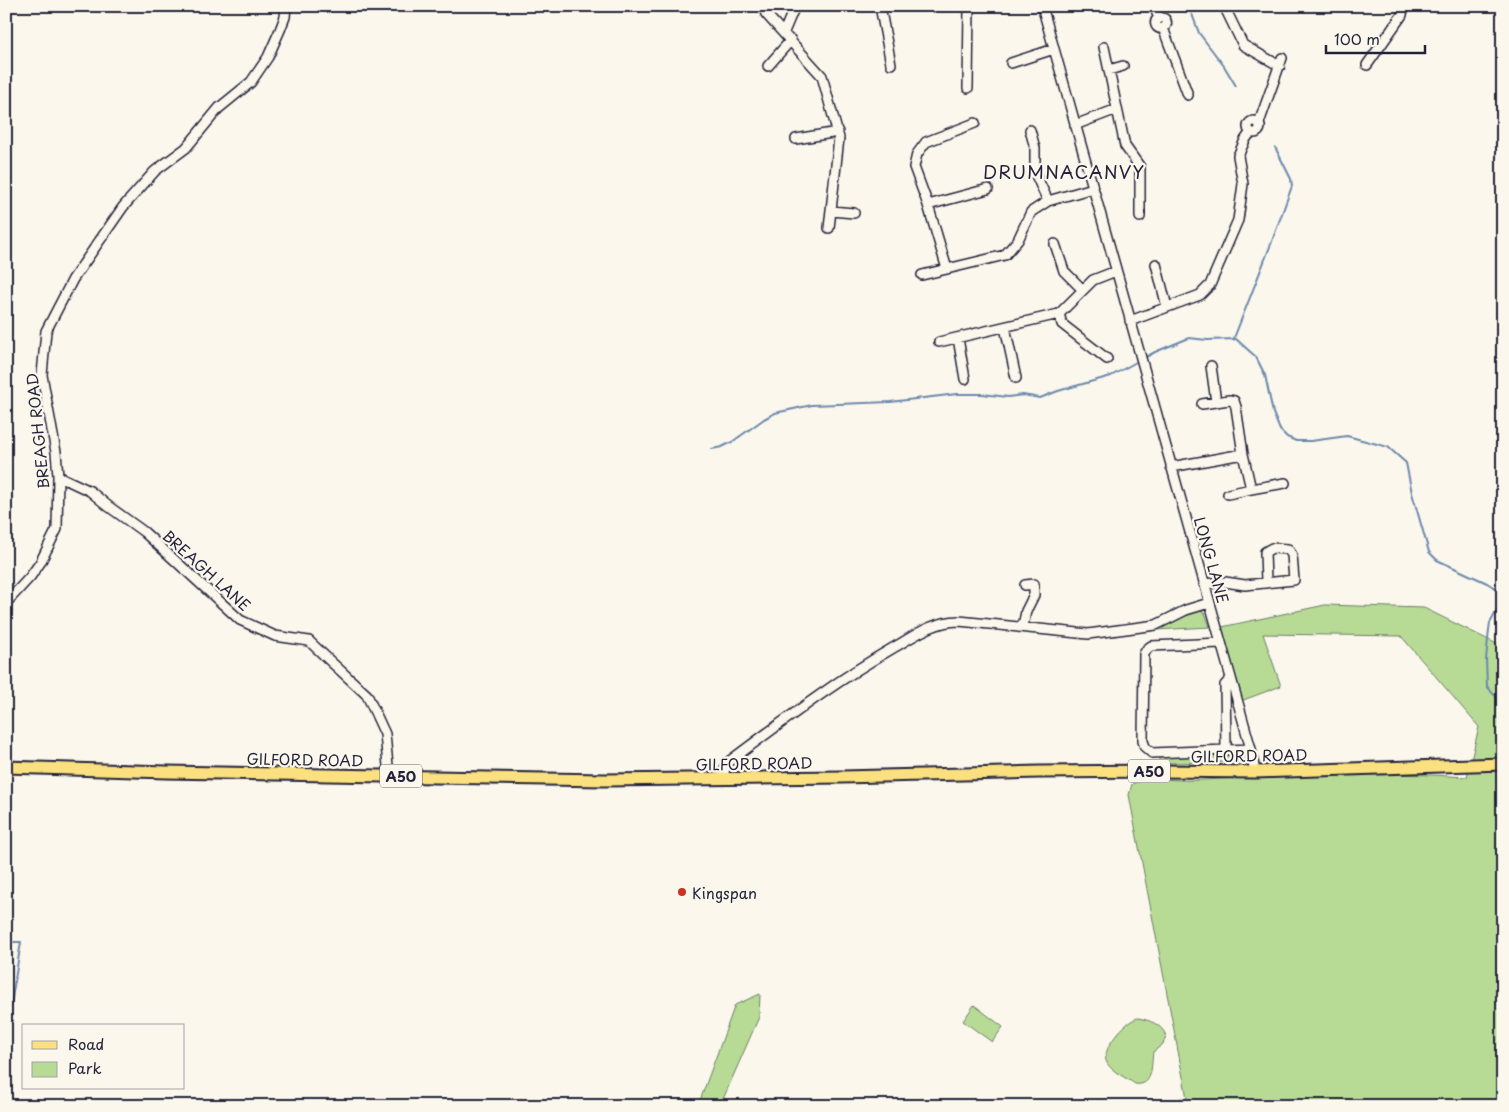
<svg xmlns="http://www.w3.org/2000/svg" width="1509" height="1112" viewBox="0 0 1509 1112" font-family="'Playpen Sans',sans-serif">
<rect width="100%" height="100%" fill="#fbf7ec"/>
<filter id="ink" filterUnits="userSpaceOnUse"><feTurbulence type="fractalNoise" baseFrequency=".02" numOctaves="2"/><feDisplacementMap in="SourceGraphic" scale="10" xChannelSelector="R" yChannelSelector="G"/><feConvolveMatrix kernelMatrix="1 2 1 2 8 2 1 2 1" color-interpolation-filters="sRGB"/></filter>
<g filter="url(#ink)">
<path fill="#b7db95" stroke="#6c7e68" d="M 1325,605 L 1424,608 L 1503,647 L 1503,1106 L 1172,1106 L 1180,1098 L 1187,1098 L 1129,795 L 1132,784 C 1154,775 1179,782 1203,780 C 1291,775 1379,771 1467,777 L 1479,727 L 1401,636 L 1263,634 L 1281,686 L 1238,702 L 1217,628 Z
M 1198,610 L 1205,613 L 1210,627 L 1156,630 L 1168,622 Z
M 1242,752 L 1244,762 L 1159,763 L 1159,754 Z
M 760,994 L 759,1017 L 720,1106 L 698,1106 L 735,1005 Z
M 974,1005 L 1003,1027 L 992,1042 L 963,1021 Z
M 1138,1018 C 1149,1020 1162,1024 1166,1036 L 1163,1044 L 1153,1052 C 1151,1064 1154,1087 1135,1084 C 1127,1078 1112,1072 1107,1063 C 1099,1051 1126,1020 1138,1018 Z"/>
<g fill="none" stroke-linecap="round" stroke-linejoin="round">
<path stroke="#6c89ad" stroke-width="2" d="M 1189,6 L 1199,33 L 1224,66 L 1236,86
M 1234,338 L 1271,244 L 1292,186 L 1291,179 L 1275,147
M 1144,358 L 1155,352 L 1189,338 L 1207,340 L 1236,339 L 1256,357 L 1265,375 L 1273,413 L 1280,430 L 1287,437 L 1296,441 L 1311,441 L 1347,436 L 1388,447 L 1406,463 L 1412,493 L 1429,552 L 1437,560 L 1487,583 L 1497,589 L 1499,592 L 1499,607 L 1490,623 L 1489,630 L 1486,659 L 1487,686 L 1493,694 L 1503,700
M 712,449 L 722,447 L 732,442 L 764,419 L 775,413 L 812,405 L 890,402 L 957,394 L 982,394 L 1008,397 L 1023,395 L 1040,398 L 1058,391 L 1111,376 L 1138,361
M 6,942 L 21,942 L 6,1036"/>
<g stroke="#22223b" stroke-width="12">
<path id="minor" d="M 763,6 L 766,14 L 822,76 L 839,138 L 829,228
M 880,6 L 891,64
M 1042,6 L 1251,749 L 1255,772
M 1154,6 L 1159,18
M 1226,10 L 1243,45 L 1280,66
M1155.5 23a5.5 5.5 0 1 1 11 0a5.5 5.5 0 1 1-11 0Z
M 1163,28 L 1188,95
M 784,32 L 795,6
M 1104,47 L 1125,146 L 1140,167 L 1140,217
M 1011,63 L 1054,49
M 1367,65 L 1402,15 L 1403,6
M 768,66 L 791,40
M 1109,70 L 1123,66
M 968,88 L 969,6
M1248 127a6 6 0 1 1 12 0a6 6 0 1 1-12 0Z
M 1259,123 L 1282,58
M 1075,125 L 1117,109
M 1030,130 L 1035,148 L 1035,173 L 1048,201
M 796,139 L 838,132
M 928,205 L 988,189
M 831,211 L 854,213
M 1055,244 L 1064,271 L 1083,290
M 1156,264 L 1167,307
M 947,269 L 928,205 L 914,167 L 917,154 L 926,142 L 975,123
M 922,275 L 1005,255 L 1018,240 L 1031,212 L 1048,201 L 1093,188
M 1059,314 L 1062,324 L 1107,359
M 1130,321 L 1200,295 L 1210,285 L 1238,220 L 1243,184 L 1238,156 L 1245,140 L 1250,133
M 1005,327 L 1016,378
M 958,338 L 965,379
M 939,342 L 1059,314 L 1093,280 L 1116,271
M 1211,366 L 1216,402
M 1202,404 L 1229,400 L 1234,401 L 1236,407 L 1243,454
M 1171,467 L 1243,454 L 1251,489 L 1228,494
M 58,476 L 90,491 L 108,506 L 144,532 L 240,620 L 275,636 L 309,641 L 329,660 L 367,695 L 385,734 L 389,776
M 1251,489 L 1285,483
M 1204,584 L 1225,582 L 1245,585 L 1294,580 L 1292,555 L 1288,549 L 1272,548 L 1265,552 L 1266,582
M 6,603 L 30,577 L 40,563 L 57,529 L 58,476 L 56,452 L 42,375 L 46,331 L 73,279 L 123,207 L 155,171 L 186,148 L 219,108 L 251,82 L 268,57 L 280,30 L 285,17 L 286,6
M 1023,627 L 1026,611 L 1034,595 L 1034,584 L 1025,585
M 1221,643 L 1151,646 L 1147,649 L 1144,654 L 1143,741 L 1145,747 L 1152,753 L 1251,749
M 1226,749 L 1225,685 L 1231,679
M 722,778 L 727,763 C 781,723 834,682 893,648 C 914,636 934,621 959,621 L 1088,634 L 1156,625 L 1186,610 L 1209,603"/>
</g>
<g stroke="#22223b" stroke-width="15">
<path id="major" d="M 6,767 L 166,772 L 604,780 L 842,777 L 1039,772 L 1162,771 L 1255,772 L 1503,764"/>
</g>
<use href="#minor" stroke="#fbf7ec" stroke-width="9"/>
<use href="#major" stroke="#fbe080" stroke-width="11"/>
</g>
</g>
<circle fill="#c8321e" stroke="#fbf7ec" stroke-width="2" cx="682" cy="892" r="5"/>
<g text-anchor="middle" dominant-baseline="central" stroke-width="4.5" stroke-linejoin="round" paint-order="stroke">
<g fill="#fbf7ec" stroke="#636270" stroke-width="1">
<rect x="1128" y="759.5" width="42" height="23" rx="4"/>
<rect x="380" y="764.5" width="42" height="23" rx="4"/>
</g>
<g font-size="14" font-weight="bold" fill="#22223b">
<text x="1149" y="771">A50</text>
<text x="401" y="776">A50</text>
</g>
<g font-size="15" fill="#22223b" stroke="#fbf7ec">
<text transform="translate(37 431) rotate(-96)">BREAGH ROAD</text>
<text transform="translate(1212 560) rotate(74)">LONG LANE</text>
<text transform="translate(207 570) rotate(42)">BREAGH LANE</text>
<text transform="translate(1249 755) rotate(-1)">GILFORD ROAD</text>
<text transform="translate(305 759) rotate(1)">GILFORD ROAD</text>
<text transform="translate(754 763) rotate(-1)">GILFORD ROAD</text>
</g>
<g font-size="15" fill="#22223b" stroke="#fbf7ec" text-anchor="start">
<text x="692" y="892">Kingspan</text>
</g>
<g font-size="18" letter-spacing="1" fill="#22223b" stroke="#fbf7ec">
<text x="1064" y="171">DRUMNACANVY</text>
</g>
</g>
<rect width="1509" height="1112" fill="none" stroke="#fbf7ec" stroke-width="25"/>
<rect x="12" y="12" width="1484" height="1087" fill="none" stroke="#22223b" stroke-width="2" filter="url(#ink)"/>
<rect x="22" y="1024" width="162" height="65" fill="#fbf7ec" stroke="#a4a2a5"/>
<rect x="32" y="1041" width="25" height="8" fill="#fbe080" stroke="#a4a2a5"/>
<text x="68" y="1050" font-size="15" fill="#22223b">Road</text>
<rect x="32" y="1062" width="25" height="15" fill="#b7db95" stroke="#a4a2a5"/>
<text x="68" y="1074" font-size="15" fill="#22223b">Park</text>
<path d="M1326 45v8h99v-8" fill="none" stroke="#22223b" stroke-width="2.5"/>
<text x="1334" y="45" font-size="15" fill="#22223b" stroke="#fbf7ec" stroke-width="4" paint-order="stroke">100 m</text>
</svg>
